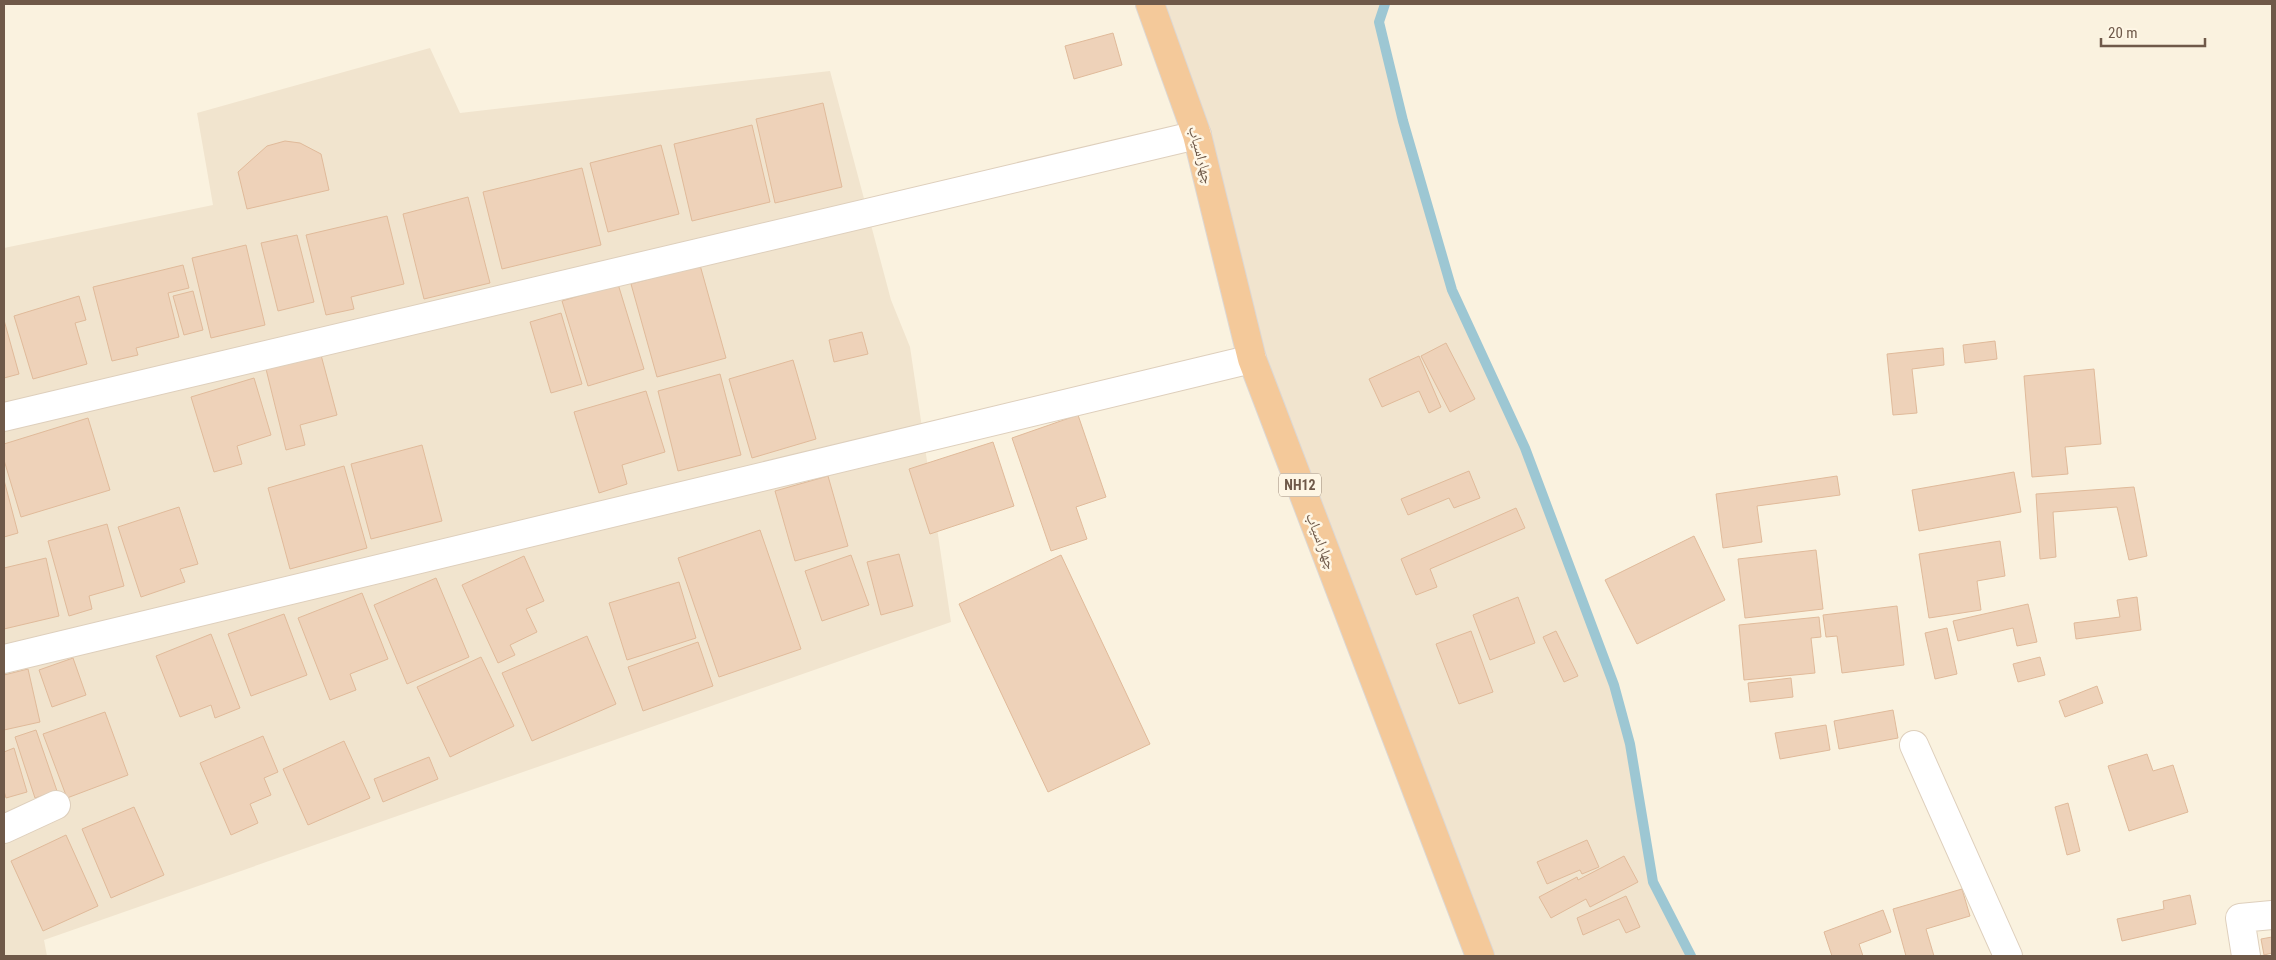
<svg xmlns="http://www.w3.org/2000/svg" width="2276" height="960" viewBox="0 0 2276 960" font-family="'Roboto Condensed','Noto Naskh Arabic',sans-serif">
<rect width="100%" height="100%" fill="#faf2df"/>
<path fill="#f1e4ce" d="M 1150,4 L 1385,4 L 1379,23 L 1403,121 L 1452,290 L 1525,448 L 1614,685 L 1630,744 L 1653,882 L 1691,956 L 1480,956 L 1252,359 Z
M 430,48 L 460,113 L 830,71 L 891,300 L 910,347 L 951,622 L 44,940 L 47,956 L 4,956 L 4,248 L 213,205 L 197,113 Z"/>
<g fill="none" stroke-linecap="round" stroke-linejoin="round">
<path stroke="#9dc7d3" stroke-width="10" d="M 1385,4 L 1379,22 L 1403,121 L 1452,290 L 1525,448 L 1614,685 L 1630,744 L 1653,882 L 1691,956"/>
</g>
<path fill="#eed2b9" stroke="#e0ba9a" d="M 1113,33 L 1122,65 L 1074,79 L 1065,46 Z
M 823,103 L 842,187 L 775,203 L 756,119 Z
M 752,125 L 770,202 L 692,221 L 674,144 Z
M 285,141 L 300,143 L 321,154 L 329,190 L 247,209 L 238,172 L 267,146 Z
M 661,145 L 679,214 L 608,232 L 590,163 Z
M 582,168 L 601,245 L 502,269 L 483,192 Z
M 468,197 L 490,283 L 424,299 L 403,214 Z
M 387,216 L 404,284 L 351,297 L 354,309 L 326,315 L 306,235 Z
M 297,235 L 314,302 L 278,311 L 261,243 Z
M 246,245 L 265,325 L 211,338 L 192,258 Z
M 183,265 L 189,288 L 168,293 L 179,337 L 136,348 L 138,355 L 112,361 L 93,287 Z
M 700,265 L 726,358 L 657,377 L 631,284 Z
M 618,284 L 644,369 L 588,386 L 562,301 Z
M 193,291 L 203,330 L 184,335 L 173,296 Z
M 79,296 L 86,320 L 75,323 L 87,364 L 33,379 L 14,316 Z
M 561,313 L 582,384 L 551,393 L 530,322 Z
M 4,320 L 19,374 L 4,378 Z
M 862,332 L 868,354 L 834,362 L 829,340 Z
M 1995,341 L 1997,359 L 1965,363 L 1963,345 Z
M 1446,343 L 1475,399 L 1450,412 L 1421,356 Z
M 1943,348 L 1944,365 L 1912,369 L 1917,413 L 1893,415 L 1887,354 Z
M 321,355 L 337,415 L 300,425 L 305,445 L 286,450 L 266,369 Z
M 1419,356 L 1441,407 L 1429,413 L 1419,391 L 1382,407 L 1369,379 Z
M 793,360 L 816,439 L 752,458 L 729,379 Z
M 2094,369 L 2101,444 L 2065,447 L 2068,474 L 2032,477 L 2024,376 Z
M 720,374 L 741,455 L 678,471 L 658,391 Z
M 254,378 L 271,435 L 237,446 L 242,464 L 214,472 L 191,397 Z
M 646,391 L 665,452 L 622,465 L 627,484 L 599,493 L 574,412 Z
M 1078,415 L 1106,497 L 1076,507 L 1087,539 L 1051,551 L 1012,438 Z
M 88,418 L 110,490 L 21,517 L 4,460 L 4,444 Z
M 993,442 L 1014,506 L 930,534 L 909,469 Z
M 422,445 L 442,521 L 371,539 L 351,464 Z
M 344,466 L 367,548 L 290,569 L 268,488 Z
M 1469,471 L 1480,498 L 1454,508 L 1449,498 L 1408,515 L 1401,499 Z
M 2014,472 L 2021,512 L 1919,531 L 1912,490 Z
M 828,476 L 848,546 L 795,561 L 775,491 Z
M 1837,476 L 1840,495 L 1757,506 L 1762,542 L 1723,548 L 1716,494 Z
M 4,480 L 18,533 L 4,537 Z
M 2134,487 L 2147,556 L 2129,560 L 2117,507 L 2053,512 L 2056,557 L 2040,559 L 2036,494 Z
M 179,507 L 198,564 L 180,569 L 185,582 L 141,597 L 118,527 Z
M 1516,508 L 1525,528 L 1430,569 L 1437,587 L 1416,595 L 1401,559 Z
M 107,524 L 124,586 L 89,596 L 92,609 L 69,616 L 48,541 Z
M 760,530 L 801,649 L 719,677 L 678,558 Z
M 1694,536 L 1725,600 L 1637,644 L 1605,580 Z
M 2000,541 L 2005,576 L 1977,581 L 1981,610 L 1929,618 L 1919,554 Z
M 1816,550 L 1823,609 L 1745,618 L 1738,559 Z
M 899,554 L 913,606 L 881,615 L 867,562 Z
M 851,555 L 869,605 L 822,621 L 805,571 Z
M 1061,555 L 1150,744 L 1048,792 L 959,604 Z
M 524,556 L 544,601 L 526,609 L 537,632 L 510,645 L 515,655 L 498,663 L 462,585 Z
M 46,558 L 59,616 L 4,629 L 4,568 Z
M 436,578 L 469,657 L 407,684 L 374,605 Z
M 679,582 L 696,638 L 627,660 L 609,603 Z
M 362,593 L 388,659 L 350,674 L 356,690 L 330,700 L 298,618 Z
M 1518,597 L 1535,643 L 1490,660 L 1473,615 Z
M 2137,597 L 2141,630 L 2076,639 L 2074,623 L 2120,617 L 2117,600 Z
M 2028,604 L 2037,642 L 2017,646 L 2013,628 L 1958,641 L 1953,621 Z
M 1897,606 L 1904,665 L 1842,673 L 1837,636 L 1826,637 L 1823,615 Z
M 284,614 L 307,675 L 251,696 L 228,634 Z
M 1819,617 L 1821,637 L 1811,638 L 1815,673 L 1744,680 L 1739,625 Z
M 1947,628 L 1957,674 L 1935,679 L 1925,633 Z
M 1471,631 L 1493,692 L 1459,704 L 1436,644 Z
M 1556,631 L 1578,676 L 1564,682 L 1543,637 Z
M 211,634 L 240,708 L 215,718 L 211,705 L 180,717 L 156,656 Z
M 587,636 L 616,704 L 532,741 L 502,673 Z
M 698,642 L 713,686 L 643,711 L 628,667 Z
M 481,657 L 514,726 L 450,757 L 417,687 Z
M 2040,657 L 2045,675 L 2018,682 L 2013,664 Z
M 73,658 L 86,695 L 52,707 L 39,670 Z
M 28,669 L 40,722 L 4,730 L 4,675 Z
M 1791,678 L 1793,697 L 1750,702 L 1748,683 Z
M 2097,686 L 2103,703 L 2065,717 L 2059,701 Z
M 1893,710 L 1898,738 L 1839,749 L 1834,721 Z
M 105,712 L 128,775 L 67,798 L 43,734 Z
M 1826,725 L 1830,750 L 1780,759 L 1775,733 Z
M 36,730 L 57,791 L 35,798 L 15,737 Z
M 263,736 L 278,772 L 264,778 L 271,795 L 250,804 L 258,823 L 231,835 L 200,763 Z
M 344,741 L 370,798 L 308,825 L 283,769 Z
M 14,748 L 27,792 L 6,798 L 4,791 L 4,752 Z
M 2147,754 L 2153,771 L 2173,765 L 2188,812 L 2129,831 L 2108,766 Z
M 429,757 L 438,779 L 383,802 L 374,779 Z
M 2068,803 L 2080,851 L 2067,855 L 2055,807 Z
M 134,807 L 164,875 L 111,898 L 82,829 Z
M 66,835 L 98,906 L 43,931 L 11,861 Z
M 1587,840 L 1599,867 L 1582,874 L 1580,870 L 1547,884 L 1537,862 Z
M 1624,856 L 1638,882 L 1590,907 L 1586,899 L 1551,918 L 1539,897 L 1577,877 L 1578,880 Z
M 1962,889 L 1970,916 L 1926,929 L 1934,956 L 1906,956 L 1893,909 Z
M 2190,895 L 2196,924 L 2122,941 L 2117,919 L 2164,909 L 2163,901 Z
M 1626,896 L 1640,927 L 1626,933 L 1619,919 L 1583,935 L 1577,918 Z
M 1883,910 L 1891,932 L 1859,944 L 1863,956 L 1832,956 L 1824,932 Z
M 2272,937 L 2272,953 L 2264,955 L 2261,939 Z"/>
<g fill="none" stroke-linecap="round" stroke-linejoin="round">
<g stroke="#decfbc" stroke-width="30">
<path id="minor" d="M 4,417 L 1197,135
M 4,659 L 1252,359
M 1914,745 L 2008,956
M 4,829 L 56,805
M 2246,956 L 2240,918 L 2272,915"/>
</g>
<g stroke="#dcd7d3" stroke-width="30">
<path id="trunk" d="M 1150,4 L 1197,135 L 1252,359 L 1480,956"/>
</g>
<use href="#minor" stroke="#fff" stroke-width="28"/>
<use href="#trunk" stroke="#f4c99a" stroke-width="28"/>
</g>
<g text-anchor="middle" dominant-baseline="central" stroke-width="5" stroke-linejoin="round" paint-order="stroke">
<rect fill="#fef6e5" stroke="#9a8878" stroke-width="1" x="1279" y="473.5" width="42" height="23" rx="4"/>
<g font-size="14" font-weight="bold" fill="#6f5949">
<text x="1300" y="485">NH12</text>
</g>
<g font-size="15" fill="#6f5949" stroke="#fef6e5">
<text transform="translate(1201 155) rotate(75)">چهاراسیاب</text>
<text transform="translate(1321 541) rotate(69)">چهاراسیاب</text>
</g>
</g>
<rect width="2276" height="960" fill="none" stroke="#6f5949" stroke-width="10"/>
<path d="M2101 38v8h104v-8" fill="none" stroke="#6f5949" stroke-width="2.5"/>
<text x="2108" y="38" font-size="15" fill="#6f5949" stroke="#fef6e5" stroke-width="4" paint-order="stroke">20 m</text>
</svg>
